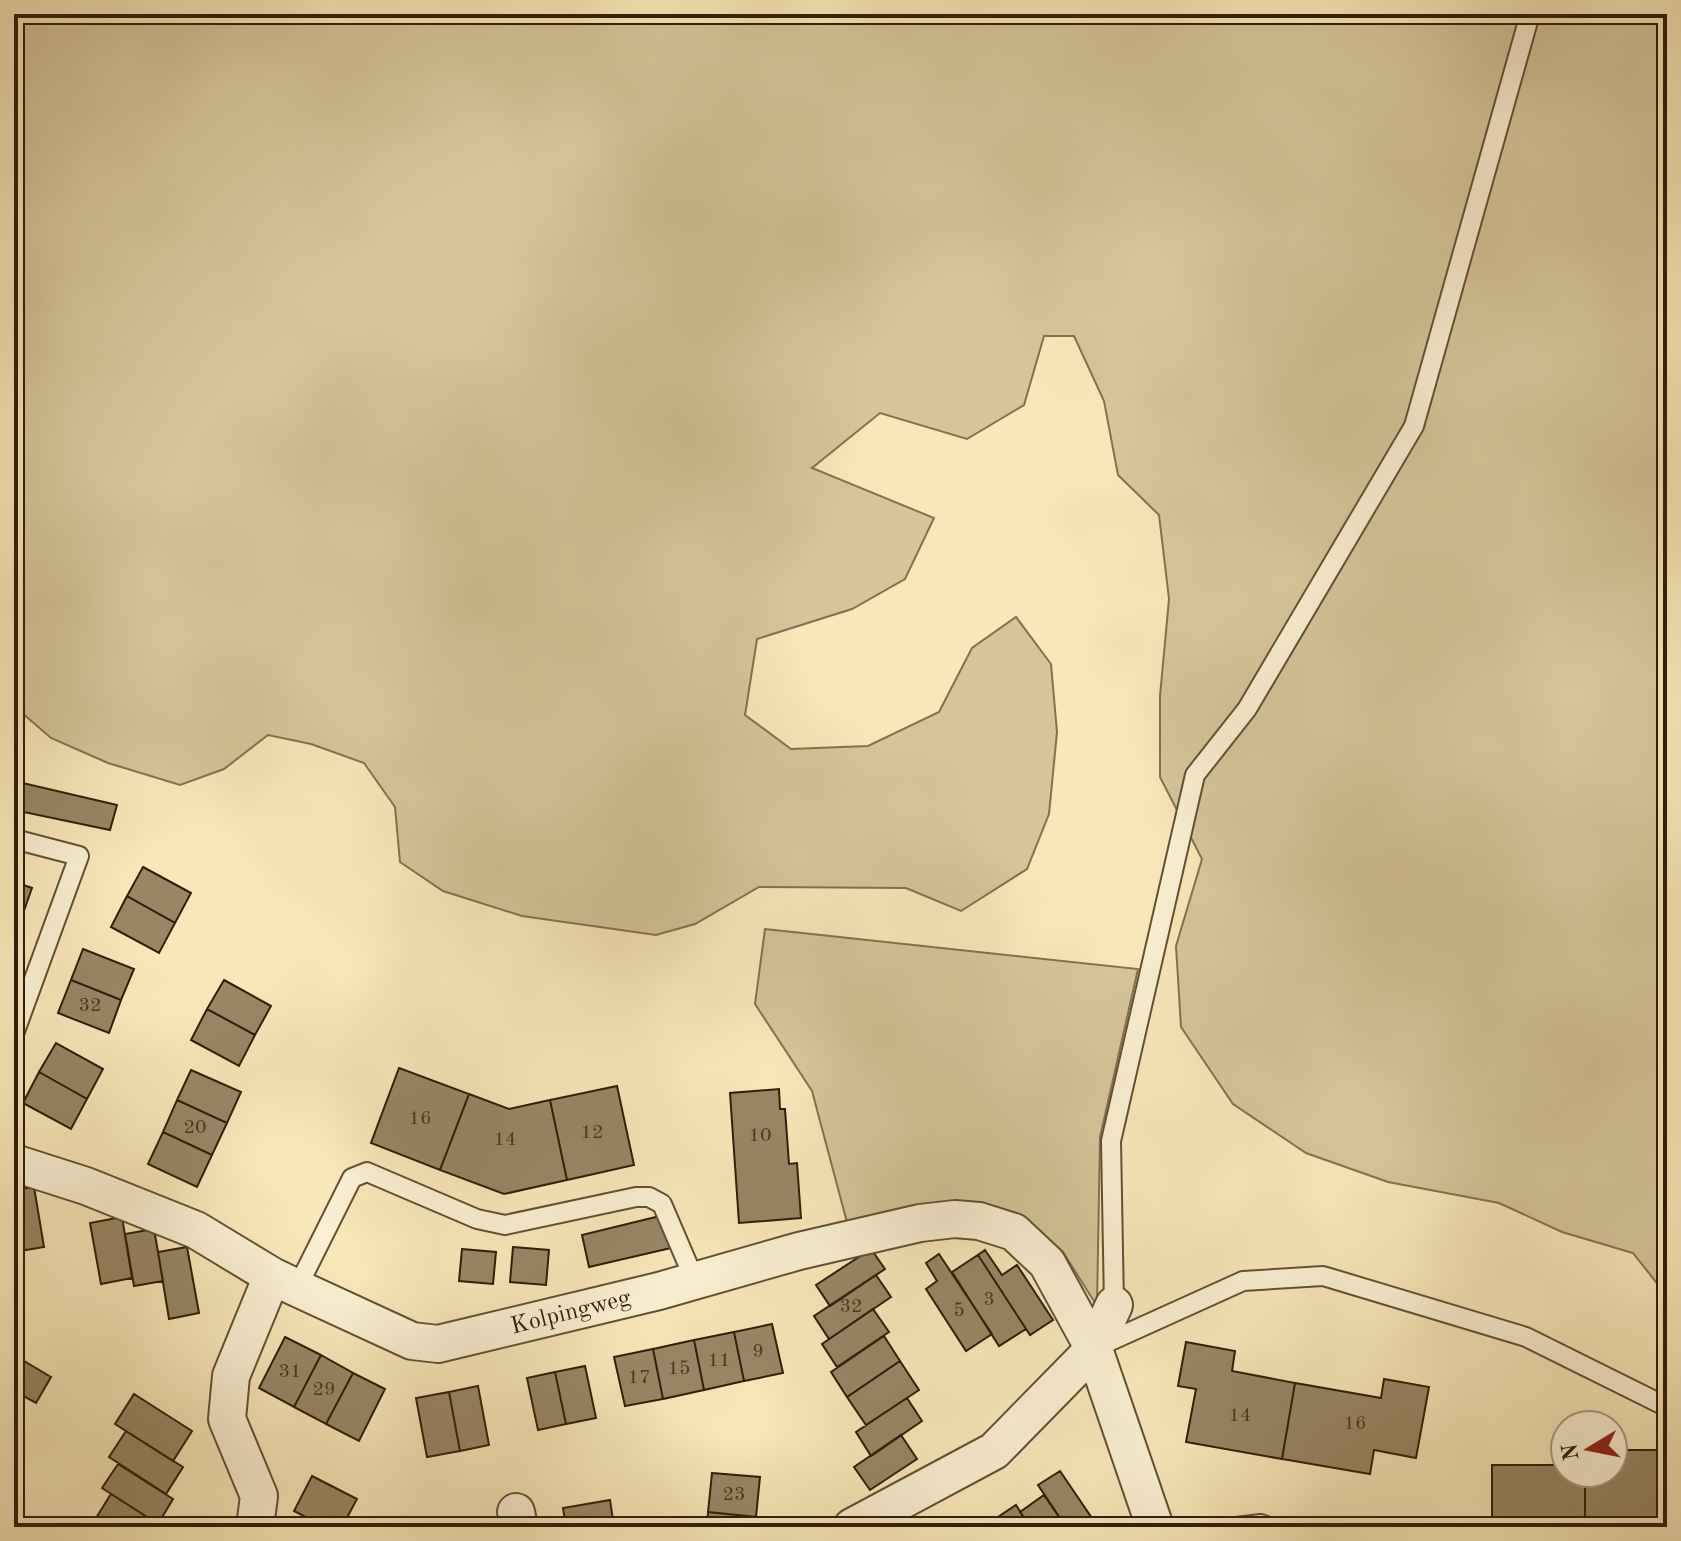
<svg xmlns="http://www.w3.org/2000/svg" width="1681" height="1541" viewBox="0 0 1681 1541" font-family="'Old Standard TT',serif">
<rect width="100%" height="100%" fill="#f8e7b9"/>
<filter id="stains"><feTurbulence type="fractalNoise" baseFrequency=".0025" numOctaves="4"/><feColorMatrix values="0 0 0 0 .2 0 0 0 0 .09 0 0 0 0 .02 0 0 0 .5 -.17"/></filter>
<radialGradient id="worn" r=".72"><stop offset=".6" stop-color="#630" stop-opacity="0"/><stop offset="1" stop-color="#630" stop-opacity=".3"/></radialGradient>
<path fill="#d6c59b" stroke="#847152" stroke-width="2" d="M 14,14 L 1667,14 L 1667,1296 L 1633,1253 L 1562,1232 L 1499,1203 L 1388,1182 L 1306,1153 L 1233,1104 L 1181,1027 L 1176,946 L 1202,859 L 1160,777 L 1160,696 L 1169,599 L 1159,515 L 1118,475 L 1104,401 L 1074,336 L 1044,336 L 1024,405 L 967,439 L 880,413 L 812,468 L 934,518 L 905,579 L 852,609 L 757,639 L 745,715 L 791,749 L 868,746 L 939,712 L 972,648 L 1016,617 L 1051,664 L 1057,732 L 1049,814 L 1027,869 L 961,911 L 906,888 L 759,887 L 695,924 L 656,935 L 522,916 L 443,891 L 400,862 L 395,807 L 364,763 L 311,744 L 268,735 L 224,769 L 180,785 L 108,763 L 51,738 L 14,706 Z
M 765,929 L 1138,969 L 1100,1137 L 1097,1306 L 1063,1252 L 1023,1218 L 848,1226 L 812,1091 L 755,1004 Z"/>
<path fill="#988665" stroke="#311d09" stroke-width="2" d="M 14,781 L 117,805 L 110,830 L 14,810 Z
M 143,867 L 191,893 L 175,923 L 127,896 Z
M 14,882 L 32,888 L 14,939 Z
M 127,896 L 175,923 L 159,953 L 111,927 Z
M 83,949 L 134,969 L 121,1000 L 71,980 Z
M 71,980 L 121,1000 L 109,1033 L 58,1013 Z
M 224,980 L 271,1006 L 255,1035 L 207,1009 Z
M 207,1009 L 255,1035 L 239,1066 L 191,1040 Z
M 56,1043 L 103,1069 L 87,1099 L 39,1072 Z
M 399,1068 L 469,1094 L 440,1170 L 371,1143 Z
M 191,1070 L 241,1092 L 227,1123 L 177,1100 Z
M 39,1072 L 87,1099 L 71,1129 L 23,1103 Z
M 617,1086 L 634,1165 L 567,1180 L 550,1100 Z
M 779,1089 L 780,1109 L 785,1109 L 789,1164 L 797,1163 L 801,1218 L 739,1223 L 730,1093 Z
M 469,1094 L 509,1109 L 550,1100 L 567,1180 L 504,1194 L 440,1170 Z
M 177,1100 L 227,1123 L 212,1155 L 163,1132 Z
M 163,1132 L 212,1155 L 197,1187 L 148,1164 Z
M 34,1187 L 44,1247 L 14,1252 L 14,1190 Z
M 664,1215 L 671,1248 L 589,1267 L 582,1235 Z
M 122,1217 L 132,1278 L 101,1284 L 90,1223 Z
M 154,1229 L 163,1281 L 134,1286 L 125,1234 Z
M 187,1247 L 199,1313 L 169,1319 L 158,1252 Z
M 513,1247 L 549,1250 L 546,1285 L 510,1282 Z
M 462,1249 L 496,1252 L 493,1284 L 459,1281 Z
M 871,1249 L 885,1269 L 830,1306 L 816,1285 Z
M 985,1250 L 1002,1275 L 1017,1265 L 1053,1320 L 1030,1335 L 978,1255 Z
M 939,1254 L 992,1334 L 966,1351 L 926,1289 L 937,1281 L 926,1263 Z
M 978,1255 L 1026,1329 L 999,1346 L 952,1272 Z
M 876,1275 L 891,1297 L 829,1339 L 814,1316 Z
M 873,1309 L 889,1332 L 837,1367 L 822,1344 Z
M 772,1324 L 783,1373 L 744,1381 L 734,1332 Z
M 734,1332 L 744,1381 L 704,1390 L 694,1340 Z
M 884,1336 L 900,1361 L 847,1397 L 831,1372 Z
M 285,1337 L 321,1355 L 294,1407 L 259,1388 Z
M 694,1340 L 704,1390 L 663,1399 L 653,1349 Z
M 1186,1342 L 1235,1351 L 1232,1371 L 1295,1383 L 1282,1459 L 1186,1442 L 1196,1389 L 1178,1386 Z
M 653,1349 L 663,1399 L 625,1406 L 614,1357 Z
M 14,1355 L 51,1377 L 36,1403 L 14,1391 Z
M 321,1355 L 353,1373 L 326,1424 L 294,1407 Z
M 900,1361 L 919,1390 L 866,1425 L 847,1397 Z
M 585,1366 L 596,1418 L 566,1424 L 555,1372 Z
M 555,1372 L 566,1424 L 538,1430 L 527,1378 Z
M 353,1373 L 385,1389 L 359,1441 L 326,1424 Z
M 1384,1379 L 1429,1387 L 1416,1458 L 1374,1450 L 1370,1474 L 1282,1459 L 1295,1383 L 1381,1398 Z
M 478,1386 L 489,1445 L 460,1451 L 449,1392 Z
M 449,1392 L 460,1451 L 427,1457 L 416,1398 Z
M 134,1394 L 192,1431 L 173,1461 L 115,1424 Z
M 907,1398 L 922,1421 L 871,1456 L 856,1432 Z
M 126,1431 L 183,1467 L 166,1494 L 109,1457 Z
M 901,1435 L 917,1459 L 870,1490 L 854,1467 Z
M 1613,1450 L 1667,1450 L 1667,1518 L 1585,1518 L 1585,1473 L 1613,1473 Z
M 118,1464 L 173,1499 L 158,1524 L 102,1488 Z
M 1492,1465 L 1565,1465 L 1565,1473 L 1585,1473 L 1585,1527 L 1492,1527 Z
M 1060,1471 L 1098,1527 L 1066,1527 L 1038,1485 Z
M 712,1473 L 760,1477 L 756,1517 L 708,1512 Z
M 312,1476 L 357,1499 L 342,1527 L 325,1527 L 294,1511 Z
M 111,1494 L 158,1524 L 163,1527 L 109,1527 L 105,1525 L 96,1518 Z
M 1044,1495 L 1066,1527 L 1030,1527 L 1020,1512 Z
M 610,1500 L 614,1527 L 566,1527 L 563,1508 Z
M 1016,1505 L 1030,1527 L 996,1527 L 992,1521 Z
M 708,1512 L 756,1517 L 756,1527 L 707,1527 Z"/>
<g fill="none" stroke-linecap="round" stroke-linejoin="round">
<g stroke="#635035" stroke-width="22">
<path id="service" d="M 14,839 L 79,856 L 14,1034
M 297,1288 L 352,1178 L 367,1172 L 477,1219 L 505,1225 L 636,1197 L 649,1197 L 662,1204 L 695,1281
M 1114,1305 L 1111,1141 L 1195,775 L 1247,709 L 1414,426 L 1530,14
M 1097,1347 L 1243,1281 L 1323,1276 L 1526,1337 L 1667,1407
M 1236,1527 L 1261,1524 L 1269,1527"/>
</g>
<g stroke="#635035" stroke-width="40">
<path id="minor" d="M 14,1163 L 86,1186 L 196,1230 L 272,1276 L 297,1288 L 412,1341 L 438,1344 L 659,1291 L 799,1251 L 920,1223 L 955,1219 L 979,1221 L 1014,1232 L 1047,1263 L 1094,1349 L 994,1451 L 852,1527
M 1114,1305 L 1094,1349 L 1155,1527
M 516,1512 L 519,1527
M 255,1527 L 259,1496 L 227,1419 L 231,1376 L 272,1276"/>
</g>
<use href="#service" stroke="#faefd2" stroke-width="18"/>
<use href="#minor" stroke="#faefd2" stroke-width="36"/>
</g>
<g text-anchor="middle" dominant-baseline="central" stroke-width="8" stroke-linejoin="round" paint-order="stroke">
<g font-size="20" fill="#4b3720">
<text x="90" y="1006">32</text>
<text x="420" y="1119">16</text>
<text x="195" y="1128">20</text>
<text x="592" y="1133">12</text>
<text x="760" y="1136">10</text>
<text x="505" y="1140">14</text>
<text x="989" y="1300">3</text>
<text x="851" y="1307">32</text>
<text x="959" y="1311">5</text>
<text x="758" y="1352">9</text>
<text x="719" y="1361">11</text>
<text x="679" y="1369">15</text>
<text x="290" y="1372">31</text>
<text x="639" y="1378">17</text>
<text x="324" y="1390">29</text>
<text x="1240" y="1416">14</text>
<text x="1355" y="1424">16</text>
<text x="734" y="1495">23</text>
</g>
<g font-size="24" fill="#311d09" stroke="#faefd2">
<text transform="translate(571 1313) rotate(-14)">Kolpingweg</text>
</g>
</g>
<rect width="1681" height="1541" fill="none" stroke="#f8e7b9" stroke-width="48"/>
<rect x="16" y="16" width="1649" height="1509" fill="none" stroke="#311d09" stroke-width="4"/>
<rect x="24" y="24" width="1633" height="1493" fill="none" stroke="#311d09" stroke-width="2"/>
<g transform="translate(1589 1449) rotate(260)"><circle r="38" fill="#faefd2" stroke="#aa9b82" stroke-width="2"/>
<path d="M0-6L14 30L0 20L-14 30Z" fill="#8f2418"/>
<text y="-12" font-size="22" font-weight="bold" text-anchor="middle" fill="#311d09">N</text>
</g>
<rect width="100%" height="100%" filter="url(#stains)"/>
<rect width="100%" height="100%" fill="url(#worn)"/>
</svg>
